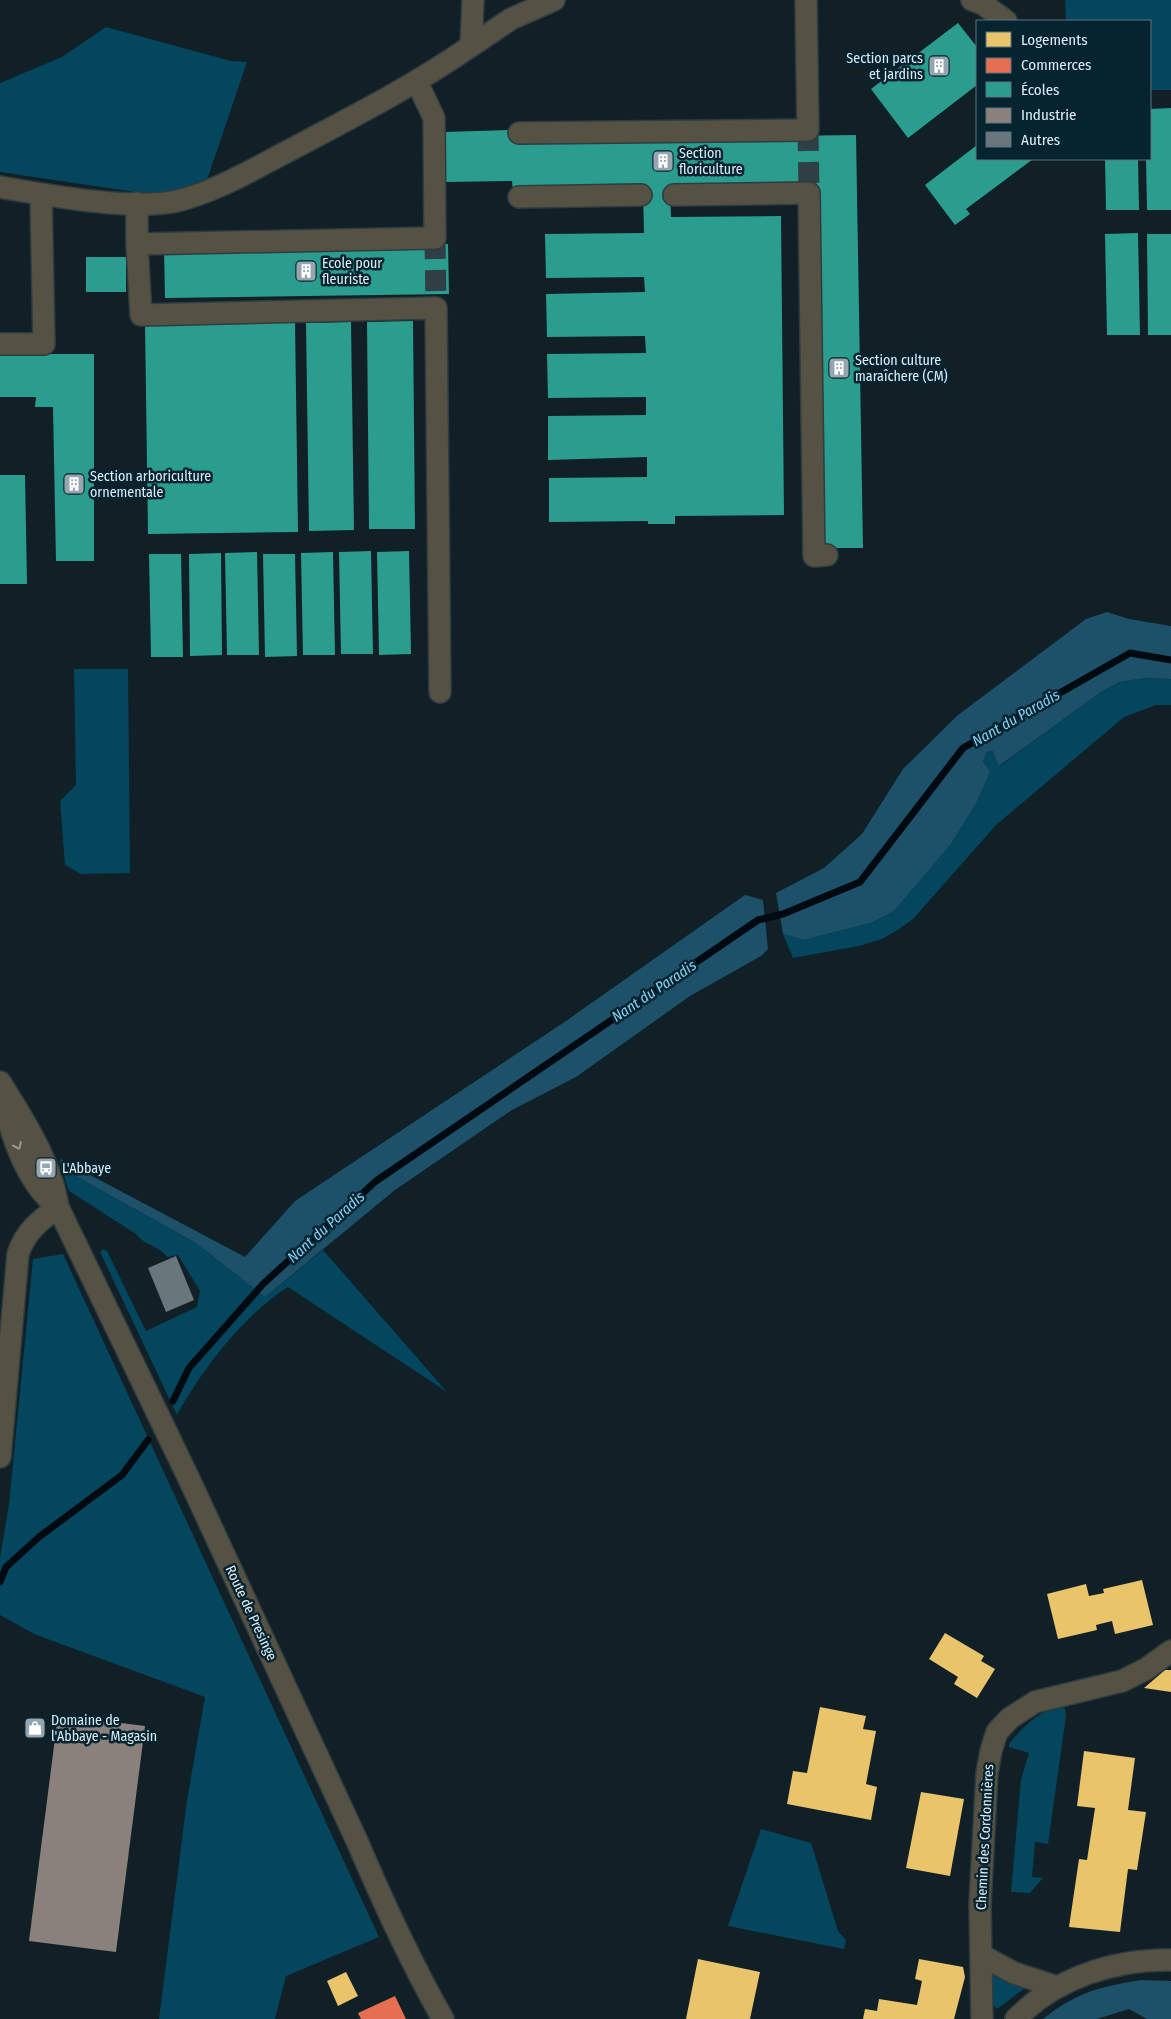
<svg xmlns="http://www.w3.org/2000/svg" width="1171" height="2019" viewBox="0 0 1171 2019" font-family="'Fira Sans Condensed',sans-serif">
<rect width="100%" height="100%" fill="#102026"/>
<path fill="#03465e" d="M 1065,0 L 1171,0 L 1171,90 L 1150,90 L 1150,21 L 1066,21 Z
M 106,27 L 231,61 L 247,62 L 207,180 L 172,195 L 135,192 L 0,172 L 0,83 L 62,57 Z
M 74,669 L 128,669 L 130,873 L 81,874 L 65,865 L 60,801 L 76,785 Z
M 1145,678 L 1171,679 L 1171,705 L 1156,705 L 1124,717 L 996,825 L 913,919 L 896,931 L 882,939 L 859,946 L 793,958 L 783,934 L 804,940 L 871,923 L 894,911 L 951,844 L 977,802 L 990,772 L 983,761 L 987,752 L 993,751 L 1000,766 L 1101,692 L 1121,682 Z
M 61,1168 L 196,1243 L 265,1297 L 323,1250 L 447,1392 L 288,1287 C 244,1315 202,1369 177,1415 L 100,1252 L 103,1249 L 107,1251 L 146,1331 L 197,1307 L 200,1291 L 178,1255 L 167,1257 C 157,1244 146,1247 136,1234 L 69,1191 Z
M 63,1254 L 379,1937 L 286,1976 L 275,2019 L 159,2019 L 187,1800 L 205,1697 L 34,1634 L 0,1615 L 0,1558 L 9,1504 L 33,1259 Z
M 1059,1706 L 1065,1709 L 1066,1716 L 1048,1844 L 1035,1842 L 1032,1877 L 1043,1878 L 1030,1893 L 1011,1892 L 1021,1779 L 1029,1753 L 1009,1747 L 1009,1744 C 1023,1726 1037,1713 1059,1706 Z
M 761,1829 L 811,1843 L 838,1931 L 846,1940 L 844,1949 L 728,1926 Z
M 991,1962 L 1029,1985 L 997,2009 L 992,2004 Z"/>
<path fill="#1d5169" d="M 1107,612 L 1129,619 L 1171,626 L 1171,679 L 1145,678 L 1120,682 L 1101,692 L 999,766 L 993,751 L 987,752 L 983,761 L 990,772 L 977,802 L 951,844 L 894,911 L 871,923 L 804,940 L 783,934 L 776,893 L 824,868 L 862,834 L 903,769 L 958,715 L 1086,619 Z
M 745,895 L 763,900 L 768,949 L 761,956 L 690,996 L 576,1077 L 512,1110 L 395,1190 L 265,1297 L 196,1243 L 61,1168 L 60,1159 L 245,1257 L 295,1201 L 563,1023 Z
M 1141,1980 L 1171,1981 L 1171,2019 L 1147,2019 L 1129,2009 L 1097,2019 L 1043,2019 C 1077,1992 1099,1987 1141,1980 Z"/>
<path fill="#e9c46a" d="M 1142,1580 L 1153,1625 L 1115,1634 L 1112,1621 L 1096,1625 L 1097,1630 L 1058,1639 L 1047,1594 L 1086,1584 L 1089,1596 L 1104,1593 L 1103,1589 Z
M 945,1633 L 984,1656 L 981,1661 L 995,1669 L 977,1698 L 954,1684 L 958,1677 L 929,1659 Z
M 1165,1670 L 1171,1670 L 1171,1692 L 1144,1688 Z
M 820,1707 L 866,1716 L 863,1729 L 876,1731 L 866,1784 L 877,1787 L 871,1820 L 787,1804 L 793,1771 L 807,1773 Z
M 1084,1751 L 1135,1758 L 1128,1810 L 1146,1812 L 1137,1870 L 1128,1869 L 1120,1932 L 1069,1927 L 1079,1859 L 1087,1860 L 1095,1808 L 1077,1806 Z
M 921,1792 L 964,1799 L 950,1876 L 906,1868 Z
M 698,1959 L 760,1972 L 750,2019 L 686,2019 Z
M 919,1959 L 963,1967 L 965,1977 L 954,2019 L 863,2019 L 865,2009 L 877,2011 L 879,1999 L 917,2005 L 922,1981 L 915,1979 Z
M 346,1972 L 358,1996 L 338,2006 L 327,1981 Z"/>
<path fill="#e76f51" d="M 395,1996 L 406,2019 L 361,2019 L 358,2013 Z"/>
<path fill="#2a9d8f" d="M 958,23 L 977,47 L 977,85 L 908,138 L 871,89 Z
M 1171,108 L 1171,210 L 1147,210 L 1146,159 L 1150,159 L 1150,109 Z
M 512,130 L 512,140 L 856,135 L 863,548 L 820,548 L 815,188 L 670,189 L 671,217 L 781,216 L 784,515 L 675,516 L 675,524 L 648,524 L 648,521 L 549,522 L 549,478 L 647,477 L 647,457 L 548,460 L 548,416 L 646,415 L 646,397 L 548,398 L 547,354 L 646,353 L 645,336 L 547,337 L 546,294 L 645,292 L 644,277 L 546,278 L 545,234 L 644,233 L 643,189 L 513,192 L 512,181 L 445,182 L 444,132 Z
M 977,145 L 977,159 L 1033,159 L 966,209 L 970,214 L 955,225 L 925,185 Z
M 1105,159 L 1138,159 L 1139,210 L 1106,210 Z
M 1138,233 L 1140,335 L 1107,335 L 1105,234 Z
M 1147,234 L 1171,234 L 1171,335 L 1148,335 Z
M 448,244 L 449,294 L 165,298 L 164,249 Z
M 86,257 L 126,257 L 126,292 L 86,292 Z
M 413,321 L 415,529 L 369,529 L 367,322 Z
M 295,322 L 298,532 L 148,534 L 145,324 Z
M 351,322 L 354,530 L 309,531 L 306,323 Z
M 0,354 L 94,354 L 94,561 L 56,561 L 53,407 L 35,407 L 36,397 L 0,397 Z
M 0,475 L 25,475 L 27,584 L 0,584 Z
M 371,551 L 373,654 L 341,654 L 339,552 Z
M 409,551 L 411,654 L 379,655 L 377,552 Z
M 257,552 L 259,655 L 227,655 L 225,553 Z
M 333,552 L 335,655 L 303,655 L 301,553 Z
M 221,553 L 222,655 L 190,656 L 189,554 Z
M 149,554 L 181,554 L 183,657 L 151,657 Z
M 263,554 L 295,554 L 297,656 L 265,657 Z"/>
<path fill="#8a817c" d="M 58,1715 L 145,1726 L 116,1952 L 29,1941 Z"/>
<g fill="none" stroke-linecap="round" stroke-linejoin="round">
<path stroke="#010a10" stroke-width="7" d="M 173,1401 L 189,1368 L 263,1284 L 376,1181 L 758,920 L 783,914 L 860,882 L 963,748 L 1130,653 L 1171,660
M 0,1582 L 6,1567 L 39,1537 L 122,1475 L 148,1440"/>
</g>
<path fill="#69767c" d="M 176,1256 L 194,1300 L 166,1312 L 148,1268 Z"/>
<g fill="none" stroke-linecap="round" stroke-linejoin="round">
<path stroke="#2f3f45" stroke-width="21" stroke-dasharray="21 11" stroke-linecap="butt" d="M 808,130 L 809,193
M 435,238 L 436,308"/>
<g stroke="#2f3c42" stroke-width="24">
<path id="minor" d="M 972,0 L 983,4 L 1006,21
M 471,46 L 511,19 L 554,0
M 519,133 L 808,130 L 806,0
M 0,187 C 47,195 132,211 177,201 C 218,191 257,167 294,148 C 354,116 415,85 471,46 L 473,0
M 674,195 L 809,193 L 814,556 L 827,555
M 519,197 L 641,195
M 137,203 L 137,244 L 435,238 L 434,118 L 417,82
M 137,244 L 141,315 L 436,308 L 440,692
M 0,344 L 44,344 L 41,194
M 0,1082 C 24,1120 51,1162 58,1207 L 190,1481 L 357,1841 C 383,1902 410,1961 443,2019
M 4,1102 C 11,1135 26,1179 52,1202
M 0,1457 L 18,1254 C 25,1232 39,1221 58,1207
M 981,1955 L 1014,1973 L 1057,1987
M 982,2019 L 980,1904 L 987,1773 L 991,1751 L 997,1732 L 1010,1718 L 1035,1702 L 1122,1681 L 1146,1669 L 1171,1651
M 1016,2019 C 1055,1978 1115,1959 1171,1960"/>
</g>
<use href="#minor" stroke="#565243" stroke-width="21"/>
</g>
<defs><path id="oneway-chevron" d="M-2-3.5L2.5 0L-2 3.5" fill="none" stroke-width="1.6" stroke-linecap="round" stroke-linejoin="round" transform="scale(1.25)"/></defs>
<use stroke="#939894" href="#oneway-chevron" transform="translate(18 1146) rotate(66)"/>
<defs>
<g id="building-square" transform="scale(1.125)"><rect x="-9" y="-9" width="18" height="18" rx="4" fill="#96a6ae" stroke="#062330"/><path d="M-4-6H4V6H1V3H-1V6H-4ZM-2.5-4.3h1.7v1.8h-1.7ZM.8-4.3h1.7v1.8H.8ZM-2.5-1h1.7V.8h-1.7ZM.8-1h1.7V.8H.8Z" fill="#fff"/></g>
<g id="bus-square" transform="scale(1.125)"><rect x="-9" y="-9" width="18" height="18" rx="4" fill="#96a6ae" stroke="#062330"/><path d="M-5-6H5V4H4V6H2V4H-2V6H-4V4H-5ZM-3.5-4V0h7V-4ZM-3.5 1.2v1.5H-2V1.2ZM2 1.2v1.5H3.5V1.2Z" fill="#fff"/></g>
<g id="shop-square" transform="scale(1.125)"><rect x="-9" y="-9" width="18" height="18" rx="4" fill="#96a6ae" stroke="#062330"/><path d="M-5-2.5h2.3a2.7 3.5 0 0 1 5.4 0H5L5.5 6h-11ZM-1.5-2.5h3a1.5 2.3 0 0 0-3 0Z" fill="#fff"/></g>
</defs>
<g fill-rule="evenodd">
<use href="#building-square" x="939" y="66"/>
<use href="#building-square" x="663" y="161"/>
<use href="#building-square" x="306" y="271"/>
<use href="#building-square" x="839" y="368"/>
<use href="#building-square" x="74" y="484"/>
<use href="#bus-square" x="46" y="1168"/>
<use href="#shop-square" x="35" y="1728"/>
</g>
<g text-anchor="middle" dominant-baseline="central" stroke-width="5" stroke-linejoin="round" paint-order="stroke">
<g font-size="14" fill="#deeef7" stroke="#062330" text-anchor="start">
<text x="923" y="58" text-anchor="end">Section parcs<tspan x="923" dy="16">et jardins</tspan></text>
<text x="679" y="153">Section<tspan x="679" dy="16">floriculture</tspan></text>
<text x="322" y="263">Ecole pour<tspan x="322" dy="16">fleuriste</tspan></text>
<text x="855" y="360">Section culture<tspan x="855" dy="16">maraîchere (CM)</tspan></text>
<text x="90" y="476">Section arboriculture<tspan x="90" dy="16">ornementale</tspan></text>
<text x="62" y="1168">L'Abbaye</text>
<text x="51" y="1720">Domaine de<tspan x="51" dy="16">l'Abbaye - Magasin</tspan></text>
</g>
<g font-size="14" fill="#deeef7" stroke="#062330">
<text transform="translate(251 1613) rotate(65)">Route de Presinge</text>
<text transform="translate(985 1837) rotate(-87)">Chemin des Cordonnières</text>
</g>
<g font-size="15" font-style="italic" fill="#86d1f5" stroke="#062330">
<text transform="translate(1016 718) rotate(-30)">Nant du Paradis</text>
<text transform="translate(654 991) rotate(-34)">Nant du Paradis</text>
<text transform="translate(326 1227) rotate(-42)">Nant du Paradis</text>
</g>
</g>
<rect x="976" y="20" width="175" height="140" fill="#062330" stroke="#5c7480"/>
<rect x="986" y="32" width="25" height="15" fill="#e9c46a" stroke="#5c7480"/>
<text x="1021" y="45" font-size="15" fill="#deeef7">Logements</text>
<rect x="986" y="58" width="25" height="15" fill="#e76f51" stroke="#5c7480"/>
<text x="1021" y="70" font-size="15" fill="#deeef7">Commerces</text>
<rect x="986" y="82" width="25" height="15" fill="#2a9d8f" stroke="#5c7480"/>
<text x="1021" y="95" font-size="15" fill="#deeef7">Écoles</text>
<rect x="986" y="108" width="25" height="15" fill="#8a817c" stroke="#5c7480"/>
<text x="1021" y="120" font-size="15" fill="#deeef7">Industrie</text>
<rect x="986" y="132" width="25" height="15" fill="#69767c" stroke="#5c7480"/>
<text x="1021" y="145" font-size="15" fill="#deeef7">Autres</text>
</svg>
